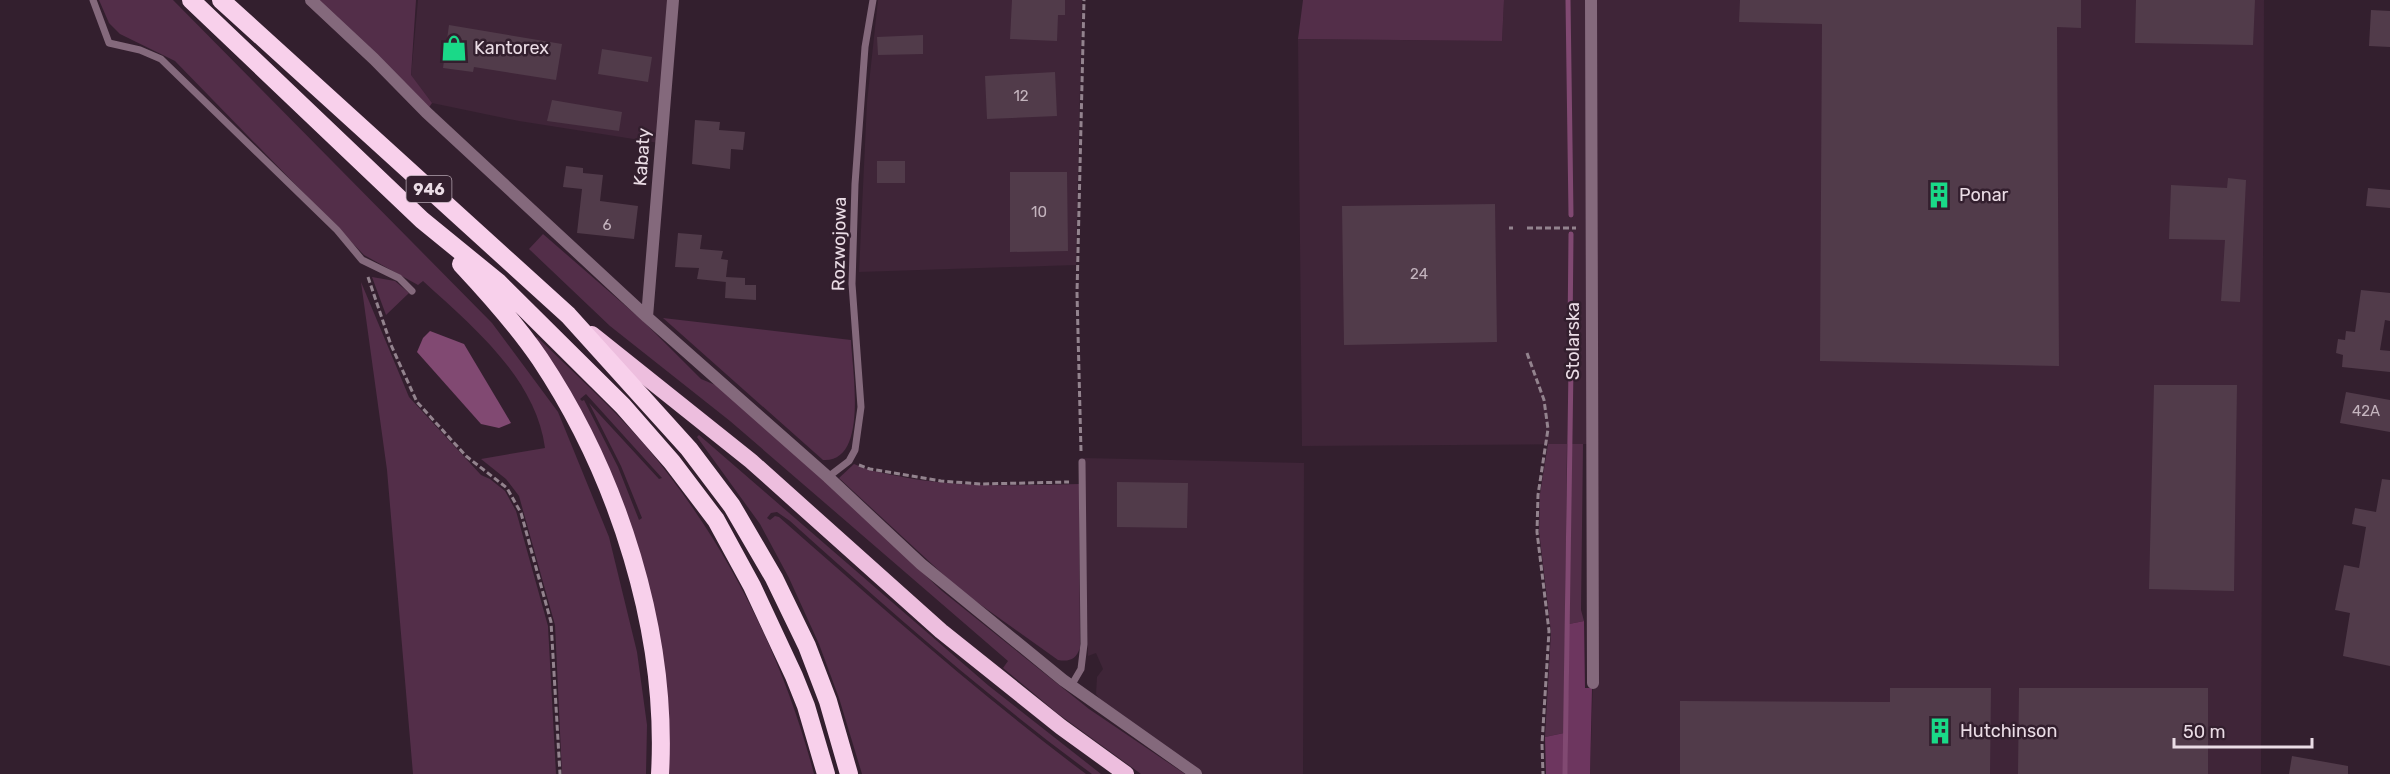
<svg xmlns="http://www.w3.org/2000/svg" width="2390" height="774" viewBox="0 0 2390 774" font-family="Rubik,sans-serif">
<rect width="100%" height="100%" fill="#331f2e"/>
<path fill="#3f2538" d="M 418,0 L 669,0 L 659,143 L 519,121 L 432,103 L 411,76 Z
M 878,0 L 1082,0 L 1076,265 L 859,272 L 867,102 Z
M 1504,0 L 2264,0 L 2261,774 L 1590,774 L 1593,682 L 1590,444 L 1302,446 L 1298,39 L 1502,41 Z
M 1084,458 L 1304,463 L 1303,774 L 1200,774 L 1102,702 L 1096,694 L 1097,677 L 1103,669 L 1096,653 L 1088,656 Z"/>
<path fill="#532e49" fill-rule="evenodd" d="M 99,0 L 173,0 L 492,323 L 558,412 L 609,537 L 637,652 L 647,725 L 646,774 L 562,774 L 555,625 L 519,496 L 506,479 L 481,459 L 545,448 C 536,378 472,326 423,281 L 418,285 L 364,255 L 175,61 L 120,34 L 109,23 Z
M 311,0 L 416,0 L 411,75 L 432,103 L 426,112 Z
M 1303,0 L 1504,0 L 1502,41 L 1298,39 Z
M 543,234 L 643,321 L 701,379 L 725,389 L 769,428 L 942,591 L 1089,709 L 1185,774 L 1141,774 L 1057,713 L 1003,668 L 1008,661 L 730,421 L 610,326 L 529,249 Z
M 372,277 L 395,281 L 409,293 L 386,315 Z
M 361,282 L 409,397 L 481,475 L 490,479 L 505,491 L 516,511 L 548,626 L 556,774 L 413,774 L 387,470 Z
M 663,318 L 851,340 C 852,369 869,463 823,460 Z
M 537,337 C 573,372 611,406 644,444 C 725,540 782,653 814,774 L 667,774 L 621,496 L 594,437 L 535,339 ZM 586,394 L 662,478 L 659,479 L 589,403 L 621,466 L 642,518 L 639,520 L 618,467 L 584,400 L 582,401 L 580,399 Z
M 699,435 L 989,686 L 1101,774 L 1092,774 C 986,696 888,609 790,521 L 777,512 L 771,513 L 767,518 L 770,520 L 775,516 L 779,517 C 879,605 979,694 1086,774 L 862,774 L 839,698 L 819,644 L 789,578 L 760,524 L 697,437 Z
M 1548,444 L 1567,444 L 1564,733 L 1545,737 L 1551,632 L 1539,531 L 1540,494 Z
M 1571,444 L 1583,444 L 1581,610 L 1584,621 L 1569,624 Z
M 854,464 C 872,472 889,474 908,478 C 965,488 1021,485 1079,484 L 1080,648 C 1076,659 1070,662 1058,660 L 960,590 L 839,478 Z"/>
<path fill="#6d365f" d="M 1584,621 L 1585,688 L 1592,688 L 1590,774 L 1567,774 L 1569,624 Z
M 1564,733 L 1563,774 L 1546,774 L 1545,737 Z"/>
<path fill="#814972" d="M 430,331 L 464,344 L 511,423 L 499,428 L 481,424 L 417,352 L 423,338 Z"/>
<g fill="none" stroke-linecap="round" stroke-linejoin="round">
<path stroke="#814972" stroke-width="5" d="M 1568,0 L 1571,215
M 1570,335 L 1571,234
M 1565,774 L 1571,367"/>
</g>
<path fill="#513b4a" d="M 1012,0 L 1065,0 L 1065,15 L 1058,15 L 1057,41 L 1010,39 Z
M 1740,0 L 2081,0 L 2081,28 L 2057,27 L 2059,366 L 1820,361 L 1822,24 L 1739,22 Z
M 2136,0 L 2255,0 L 2253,45 L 2135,43 Z
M 2371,10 L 2390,11 L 2390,47 L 2369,46 Z
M 449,25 L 562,44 L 556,80 L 474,67 L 473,72 L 443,68 Z
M 923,35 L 923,54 L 878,55 L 877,37 Z
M 602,49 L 652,57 L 648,82 L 598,74 Z
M 1055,72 L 1057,116 L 987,119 L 985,76 Z
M 552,100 L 622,112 L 619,131 L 547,121 Z
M 695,120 L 720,122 L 719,130 L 745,132 L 743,150 L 731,149 L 730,169 L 692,164 Z
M 877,161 L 905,161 L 905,183 L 877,183 Z
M 566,166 L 583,168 L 583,173 L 603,175 L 600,201 L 638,206 L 634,239 L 577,233 L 582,189 L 563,187 Z
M 1010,172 L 1067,172 L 1068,251 L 1010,252 Z
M 2228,178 L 2246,180 L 2240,302 L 2221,301 L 2225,240 L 2169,239 L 2171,185 L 2227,188 Z
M 2368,188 L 2390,190 L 2390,208 L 2366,206 Z
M 1495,204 L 1497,342 L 1344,345 L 1342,206 Z
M 678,233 L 702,235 L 700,249 L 723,251 L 721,259 L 728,260 L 726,277 L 745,278 L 745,285 L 756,285 L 756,300 L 725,298 L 726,279 L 726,282 L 697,279 L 699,268 L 675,267 Z
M 2361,290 L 2390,293 L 2390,321 L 2385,320 L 2380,350 L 2390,351 L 2390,372 L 2342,367 L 2343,355 L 2336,353 L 2338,339 L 2345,340 L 2346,331 L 2355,332 Z
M 2154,385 L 2237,385 L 2234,591 L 2149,589 Z
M 2346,392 L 2390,400 L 2390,432 L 2340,423 Z
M 2382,479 L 2390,480 L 2390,666 L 2343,656 L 2350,613 L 2335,610 L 2344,565 L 2359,568 L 2366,527 L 2352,524 L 2355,508 L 2376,512 Z
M 1117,482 L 1188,483 L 1187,528 L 1117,527 Z
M 1890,688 L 1991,688 L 1990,774 L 1680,774 L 1680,701 L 1890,702 Z
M 2019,688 L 2208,688 L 2208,774 L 2018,774 Z
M 2292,756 L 2348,766 L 2348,774 L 2289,774 Z"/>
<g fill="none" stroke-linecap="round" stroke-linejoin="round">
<path stroke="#93838e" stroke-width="3" stroke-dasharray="6 3" stroke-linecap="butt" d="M 1509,228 L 1513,228
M 1527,228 L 1576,228
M 368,277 L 391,345 L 417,402 L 466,456 L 507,488 L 521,513 L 551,622 L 560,774
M 1527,353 L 1544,400 L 1548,429 L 1538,495 L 1537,532 L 1549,631 L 1542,744 L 1543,774
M 1081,451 L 1077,293 L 1084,0
M 859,465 L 870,469 L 941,481 L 981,484 L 1069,482"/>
<path stroke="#84697c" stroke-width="7" d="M 93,0 L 109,43 L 140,50 L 161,59 L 337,230 L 362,260 L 399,278 L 412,291
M 828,477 L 849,461 L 855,450 L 861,407 L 852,284 L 855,184 L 865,47 L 873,0
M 1071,686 L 1081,669 L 1084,644 L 1082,462"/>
<path stroke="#84697c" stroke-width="12" d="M 311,0 L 374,59 L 426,112 L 647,317 L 828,477 L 921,564 L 1063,680 L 1196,774
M 1591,0 L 1593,683
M 647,317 L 673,0"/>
<path stroke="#edbede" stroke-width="16" d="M 592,334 L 751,461 L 941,631 L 1061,727 L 1126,774"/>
<path stroke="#f8d0eb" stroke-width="18" d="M 191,0 L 422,220 L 498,282 L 623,406 L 672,462 L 716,520 L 752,586 L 794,676 L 806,706 L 826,774
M 221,0 L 568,315 L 689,449 L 732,506 L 774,578 L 807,646 L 828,701 L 849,774
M 461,264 C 489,294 517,325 540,359 C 618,476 668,632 660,774"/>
</g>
<defs>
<g id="shop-bare" transform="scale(2.07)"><path d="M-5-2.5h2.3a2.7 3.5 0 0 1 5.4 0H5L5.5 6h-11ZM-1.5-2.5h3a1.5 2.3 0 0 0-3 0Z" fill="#1ad988" stroke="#331f2e" stroke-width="2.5" paint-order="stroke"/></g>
<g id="building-bare" transform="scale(2.07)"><path d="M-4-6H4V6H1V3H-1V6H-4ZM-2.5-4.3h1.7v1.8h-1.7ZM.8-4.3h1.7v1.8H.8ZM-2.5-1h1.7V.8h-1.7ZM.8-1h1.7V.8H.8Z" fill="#1ad988" stroke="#331f2e" stroke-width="2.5" paint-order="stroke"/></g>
</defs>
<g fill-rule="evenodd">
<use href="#shop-bare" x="454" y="48"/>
<use href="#building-bare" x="1939" y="195"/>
<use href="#building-bare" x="1940" y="731"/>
</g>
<g text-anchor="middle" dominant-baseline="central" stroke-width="5" stroke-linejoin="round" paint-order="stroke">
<g font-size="15" fill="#c4b4be">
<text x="1021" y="96">12</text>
<text x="1039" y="212">10</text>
<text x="607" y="225">6</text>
<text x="1419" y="274">24</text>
<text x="2366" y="411">42A</text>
</g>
<rect fill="#331f2e" stroke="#b3a3ae" stroke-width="1.5" x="406.5" y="176" width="45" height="26" rx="4.5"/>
<g font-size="16" font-weight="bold" fill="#eadce5">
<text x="429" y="189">946</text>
</g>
<g font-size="18" fill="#eadce5" stroke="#331f2e" text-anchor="start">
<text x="474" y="48">Kantorex</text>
<text x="1959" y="195">Ponar</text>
<text x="1960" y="731">Hutchinson</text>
</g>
<g font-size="18" fill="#eadce5" stroke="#331f2e">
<text transform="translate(642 157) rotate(-86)">Kabaty</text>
<text transform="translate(839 244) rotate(-89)">Rozwojowa</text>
<text transform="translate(1573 341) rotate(-90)">Stolarska</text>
</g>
</g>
<path d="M2174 738v9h138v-9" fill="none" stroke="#eadce5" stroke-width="3"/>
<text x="2183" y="738" font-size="18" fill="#eadce5" stroke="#331f2e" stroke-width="4.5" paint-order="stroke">50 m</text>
</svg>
